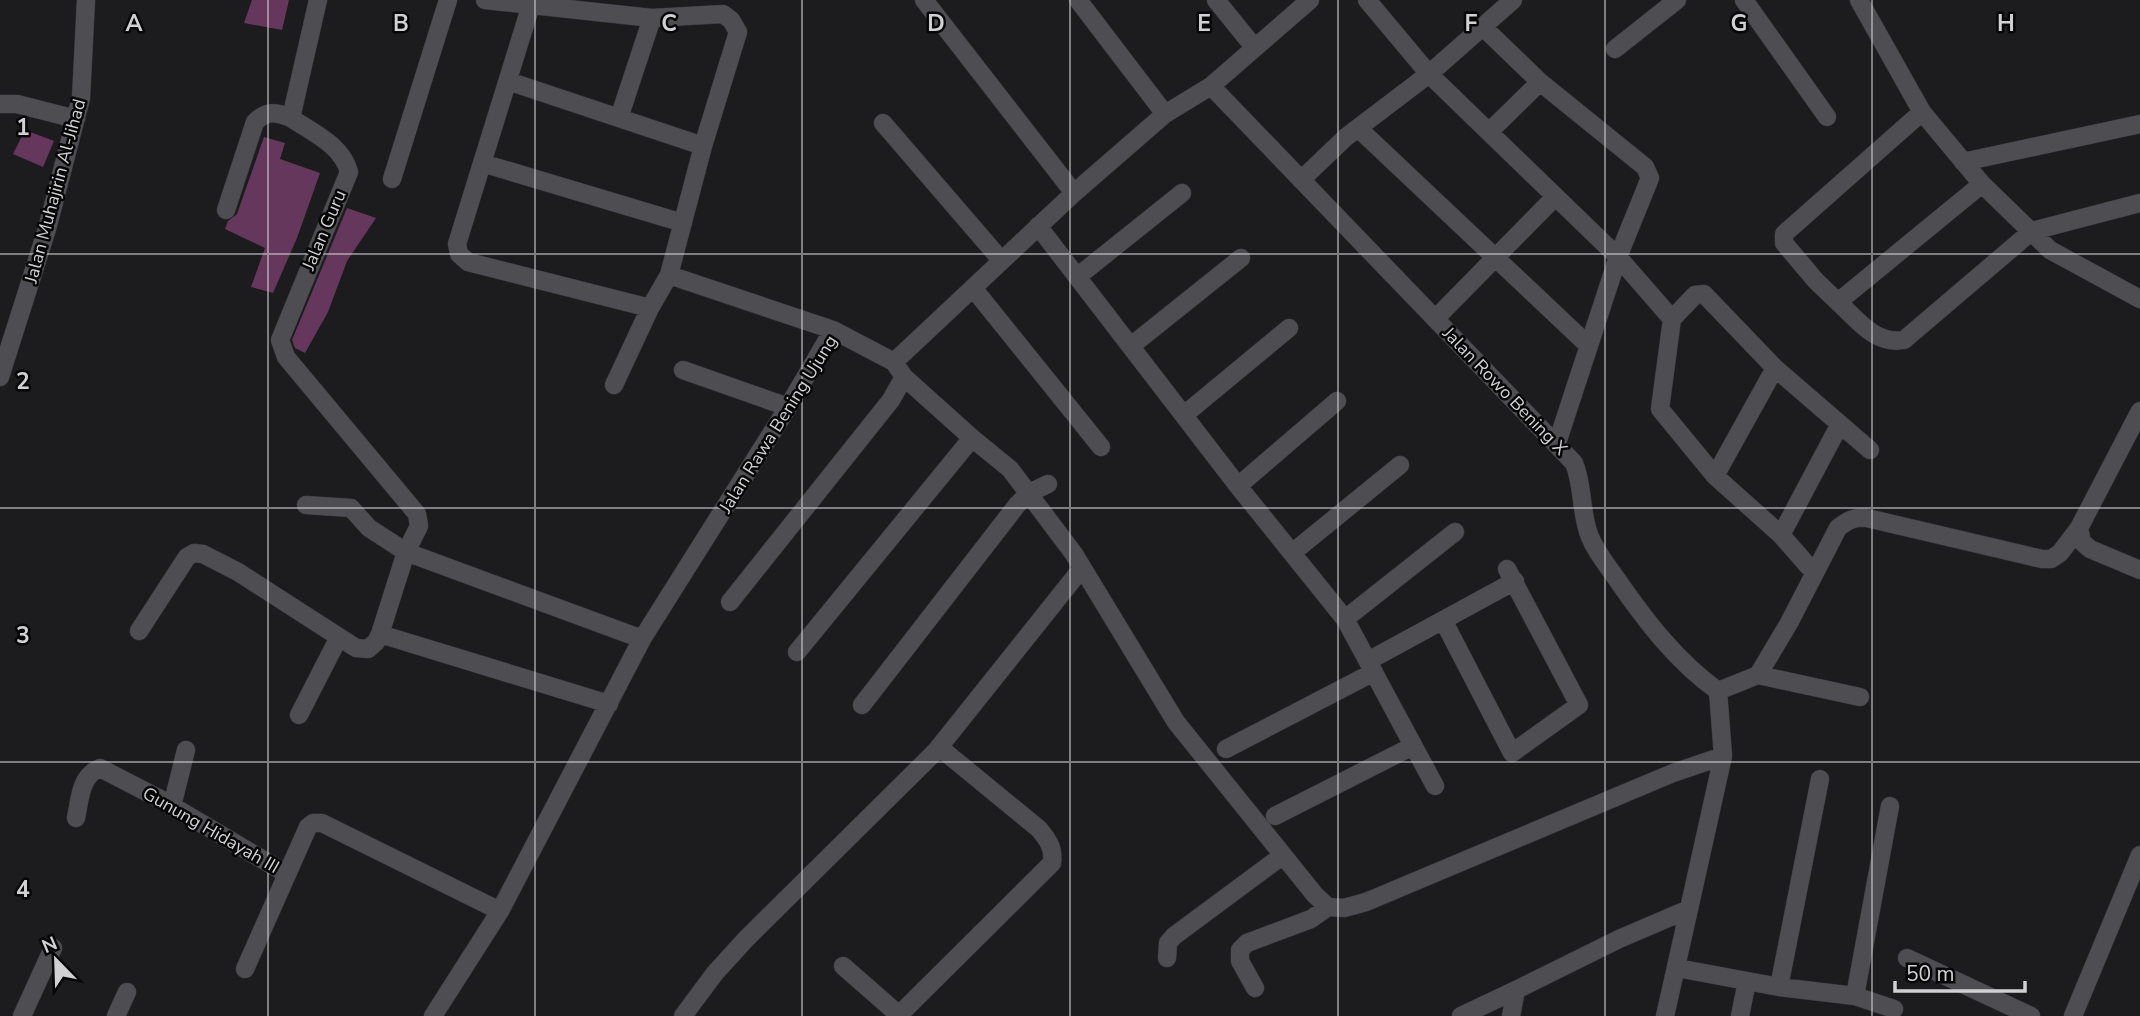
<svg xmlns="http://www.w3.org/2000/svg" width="2140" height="1016" viewBox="0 0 2140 1016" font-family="'Nunito Sans',sans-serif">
<rect width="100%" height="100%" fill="#1c1b1e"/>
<path fill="#66375d" d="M 252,0 L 289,0 L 282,30 L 244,23 Z
M 25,130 L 54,141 L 43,167 L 13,154 Z
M 264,137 L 285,143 L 280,159 L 320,173 L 297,238 L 273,293 L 251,287 L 265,248 L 225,229 L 228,221 L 237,214 Z
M 347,208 L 376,218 L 347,261 L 328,312 L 305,353 L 295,348 L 292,340 Z"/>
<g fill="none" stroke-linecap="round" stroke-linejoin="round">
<g stroke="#373739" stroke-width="19">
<path id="minor" d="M 485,0 L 652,18 L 723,14 L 731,20 L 738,32 L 703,146 L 669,275 L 833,330
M 924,0 L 1074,193
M 1078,0 L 1165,114
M 1216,0 L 1254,47
M 1367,0 L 1429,74 L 1618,257 L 1672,319 L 1660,409 L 1715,476 L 1781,535 L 1809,567
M 1744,0 L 1827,117
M 1859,0 L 1922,112 L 1982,184 L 2050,250 L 2140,299
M 531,5 L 457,244 L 459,254 L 468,262 L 650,308
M 1484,28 L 1540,82 L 1645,167 L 1650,178 L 1618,257 L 1557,443
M 1615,49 L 1677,0
M 508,81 L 703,146
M 1211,86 L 1574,463 C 1584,487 1580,513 1590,537 C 1596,552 1607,565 1616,578 C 1645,620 1676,661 1718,691
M 0,104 L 17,104 L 76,119
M 1922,112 L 1784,234 L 1784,243 L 1816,281 L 1838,302 L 1982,184
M 619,118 L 652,18
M 883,123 L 1001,260
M 1359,129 L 1589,346
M 1489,132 L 1540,82
M 1963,162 L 2140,124
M 482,163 L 683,223
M 392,179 L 448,0
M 1301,180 L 1346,137 L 1429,74 L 1513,0
M 226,210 L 255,122 C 267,110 276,112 291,118
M 1038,226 L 1238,486 L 1345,619 L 1435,786
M 1077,277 L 1182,193
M 973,288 L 1101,447
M 1838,302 C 1858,320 1875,345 1904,340 L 2032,231 L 2140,203
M 1435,319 L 1555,197
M 1672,319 L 1695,295 L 1704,294 L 1775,368 L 1870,450
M 1131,346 L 1241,258
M 894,362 L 904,377 L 972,438 L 1010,469 L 1074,554 L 1176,722 L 1315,895 L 1328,907 L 1344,908 L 1366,902 L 1673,773 L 1723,756
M 683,370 L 788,407
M 0,377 L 47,229 L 81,98 L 86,0
M 614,385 L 650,308 L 669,275
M 1184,415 L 1289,328
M 1715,476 L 1775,368
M 1238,486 L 1337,401
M 306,505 L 351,508 L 369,528 L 406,552 L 642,639
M 2079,528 L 2082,542 L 2090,549 L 2140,570
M 1781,535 L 1840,424
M 1292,553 L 1400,465
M 730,602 L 891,400 L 904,377
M 1345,619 L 1455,532
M 1443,620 L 1512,753 L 1579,705 L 1507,569
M 139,631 L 187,557 L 194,553 L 203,554 L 238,572 L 356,648 L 368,649 L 376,642 L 380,634 L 406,552 L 419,526 L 417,514 L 286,357 L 280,340 L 349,172 C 342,145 313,133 291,118 L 318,0
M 380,634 L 609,704
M 797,652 L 972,438
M 1368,661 L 1515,581
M 1758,675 L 1789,623 L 1838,528 C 1848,520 1854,517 1867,518 L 2042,559 L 2051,559 L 2060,553 L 2079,528 L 2140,411
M 1718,691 L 1758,675 L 1860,697
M 862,705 L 1017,505 L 1029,493 L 1048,484
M 299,715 L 339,637
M 1226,749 L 1374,672
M 172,806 L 186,750
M 1275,816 L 1413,746
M 76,818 C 80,799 80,776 100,768 L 162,800 L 287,874
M 1167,958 L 1168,943 L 1174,936 L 1282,856
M 1907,958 L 2031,1016
M 843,966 L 899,1015
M 1677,968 L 1779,987 L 1855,996 L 1894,1009
M 245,969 L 308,827 L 313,823 L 322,823 L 500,911
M 1779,987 L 1820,779
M 1255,988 L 1240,961 L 1240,950 L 1247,943 L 1311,919 L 1328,907
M 1855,996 L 1890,806
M 22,1016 L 53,948
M 116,1016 L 127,992
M 433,1016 L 500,911 L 642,639 L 788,407 L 833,330 L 894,362 L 1074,193 L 1165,114 L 1211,86 L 1310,0
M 683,1016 L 715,973 L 746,939 L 936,751 L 1082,568
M 898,1016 L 1052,863 C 1054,848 1048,840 1039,829 L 939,747
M 1461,1016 L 1516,990
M 1511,1016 L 1516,990 L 1619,939 L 1689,909 L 1723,756 L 1718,691
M 1665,1016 L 1689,909
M 1740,1016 L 1747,981
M 2073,1016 L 2140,855"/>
</g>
<use href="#minor" stroke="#4e4d51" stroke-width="18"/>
</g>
<path fill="none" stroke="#d1d1d3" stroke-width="2" stroke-opacity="0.55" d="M 268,0 L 268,1016M 535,0 L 535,1016M 802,0 L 802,1016M 1070,0 L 1070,1016M 1338,0 L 1338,1016M 1605,0 L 1605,1016M 1872,0 L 1872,1016M 0,254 L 2140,254M 0,508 L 2140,508M 0,762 L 2140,762"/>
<g text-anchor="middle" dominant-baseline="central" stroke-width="5" stroke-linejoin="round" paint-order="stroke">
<g font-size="18" fill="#d1d1d3" stroke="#070607">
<text transform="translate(55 191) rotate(-75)">Jalan Muhajirin Al-Jihad</text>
<text transform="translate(324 230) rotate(-67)">Jalan Guru</text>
<text transform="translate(1505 391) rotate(46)">Jalan Rowo Bening X</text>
<text transform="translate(778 424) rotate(-58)">Jalan Rawa Bening Ujung</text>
<text transform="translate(211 830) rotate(30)">Gunung Hidayah III</text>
</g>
</g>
<g font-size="23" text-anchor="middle" font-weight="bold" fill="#d1d1d3" stroke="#070607" stroke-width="5" stroke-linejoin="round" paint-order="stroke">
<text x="134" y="31">A</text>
<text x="401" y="31">B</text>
<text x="669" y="31">C</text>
<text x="936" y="31">D</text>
<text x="1204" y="31">E</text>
<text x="1471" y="31">F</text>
<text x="1739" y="31">G</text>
<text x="2006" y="31">H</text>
<text x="23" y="135">1</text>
<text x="23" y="389">2</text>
<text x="23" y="643">3</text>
<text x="23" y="897">4</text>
</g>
<g transform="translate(56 960) rotate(337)" stroke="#070607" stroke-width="5" paint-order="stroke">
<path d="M0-5L12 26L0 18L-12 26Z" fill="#d1d1d3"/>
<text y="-10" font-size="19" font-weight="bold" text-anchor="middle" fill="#d1d1d3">N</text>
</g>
<path d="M1895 981v10h130v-10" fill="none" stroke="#d1d1d3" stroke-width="3.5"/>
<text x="1906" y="981" font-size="21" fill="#d1d1d3" stroke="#070607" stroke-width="5" paint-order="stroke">50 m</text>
</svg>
